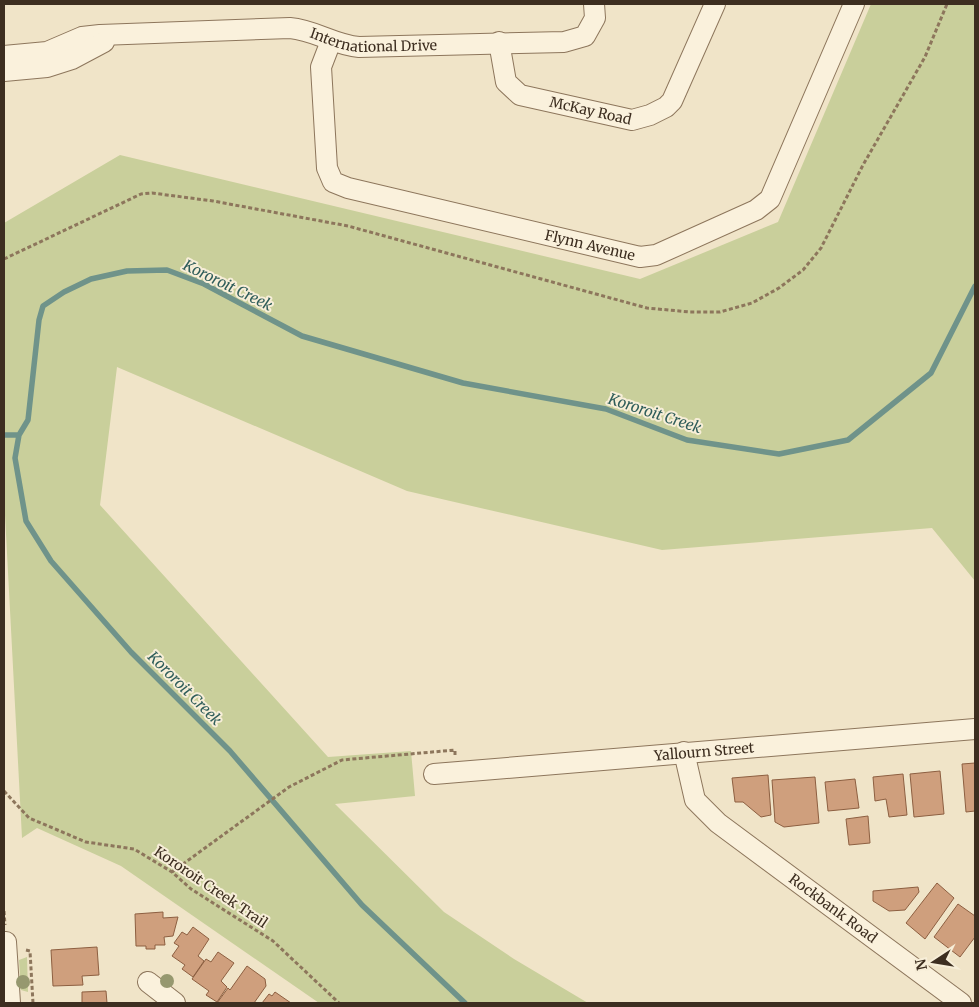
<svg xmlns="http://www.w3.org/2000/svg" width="979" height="1007" viewBox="0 0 979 1007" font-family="Merriweather,serif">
<rect width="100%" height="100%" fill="#f0e4c8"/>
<path fill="#c9cf9b" d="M 871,4 L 975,4 L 975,581 L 932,528 L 662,550 L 407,491 L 117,367 L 100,505 L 328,757 L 411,751 L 415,796 L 335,804 L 444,912 L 514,959 L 588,1003 L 319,1003 L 121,866 L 37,828 L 22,838 L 4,496 L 4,223 L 120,155 L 640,279 L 778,222 Z
M 27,957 L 28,992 L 21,990 L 19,960 Z"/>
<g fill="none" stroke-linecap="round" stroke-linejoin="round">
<path stroke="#6f938a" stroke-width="5.5" d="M 4,435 L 19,435
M 465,1003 L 362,905 L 230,751 L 131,652 L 51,561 L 26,521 L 15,458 L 19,435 L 28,420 L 39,320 L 43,306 L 64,292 L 91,279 L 127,271 L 167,270 L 204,284 L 302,336 L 463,383 L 606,409 L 687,440 L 779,454 L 848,440 L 931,373 L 975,286"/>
</g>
<path fill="#cf9f7d" stroke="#8d5f41" d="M 975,763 L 975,811 L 966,812 L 962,764 Z
M 940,771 L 944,814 L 914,817 L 910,774 Z
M 903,774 L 907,815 L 889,817 L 886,799 L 875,801 L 873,777 Z
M 768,775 L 771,815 L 761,817 L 743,802 L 735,802 L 732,778 Z
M 815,777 L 819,823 L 784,827 L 775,822 L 772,780 Z
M 855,779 L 859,808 L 828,811 L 825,782 Z
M 868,816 L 870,843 L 849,845 L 846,819 Z
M 937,883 L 954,898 L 925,939 L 906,923 Z
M 918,887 L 919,892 L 905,910 L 889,911 L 873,901 L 873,891 Z
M 958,904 L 975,916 L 975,937 L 960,957 L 934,937 Z
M 163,912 L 163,918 L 178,917 L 173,936 L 164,937 L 165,945 L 155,945 L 155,949 L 146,949 L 146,946 L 136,946 L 135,914 Z
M 193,927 L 209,939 L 198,956 L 204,961 L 193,977 L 182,969 L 185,965 L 172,956 L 179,946 L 174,943 L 182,932 L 187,935 Z
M 97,947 L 99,975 L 82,976 L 83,985 L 53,986 L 51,950 Z
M 218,952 L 234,963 L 221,981 L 227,987 L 217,1002 L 206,995 L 209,991 L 192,979 L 206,959 L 211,962 Z
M 247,966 L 265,979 L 266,986 L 254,1003 L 217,1003 L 228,988 L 230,990 Z
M 106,991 L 107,1003 L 82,1003 L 82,992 Z
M 275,992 L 291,1003 L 262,1003 L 269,994 L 272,996 Z"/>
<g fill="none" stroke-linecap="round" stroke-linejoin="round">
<g stroke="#8d765c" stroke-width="22">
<g id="minor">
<path id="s1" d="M 331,41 L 321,67 L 327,168 L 333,182 L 348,188 L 640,257 L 656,255 L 756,210 L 770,199 L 854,4"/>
<path id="s2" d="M 499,42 L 506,82 L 520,95 L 632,120 L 650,115 L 666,107 L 672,101 L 715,4"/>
<path id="s3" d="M 4,56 L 47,52 L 82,37 L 100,35 L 290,28 C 315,30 334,45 359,47 L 564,42 L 585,36 L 595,18 L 594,4"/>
<path d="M 4,71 L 47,67 L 72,59 L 104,42"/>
<path id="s4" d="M 684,752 L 695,800 L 718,823 L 961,1003"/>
<path id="s5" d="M 434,774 L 975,729"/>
<path d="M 6,942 L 10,1003"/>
<path d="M 148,982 L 175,1003"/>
</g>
</g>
<path stroke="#8d765c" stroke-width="3" stroke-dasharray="4 2.5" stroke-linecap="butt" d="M 4,259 L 141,194 L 152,193 L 213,201 L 348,226 L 647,308 L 690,312 L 720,312 L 752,303 L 779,288 L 803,270 L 821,248 L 863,165 L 925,57 L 947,4
M 4,791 L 29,818 L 86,842 L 134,849 L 172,872 L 191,889 L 273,941 L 339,1003
M 172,872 L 289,787 L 342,760 L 455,750 L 455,755
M 4,911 L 5,925
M 26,950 L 30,951 L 33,1003"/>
<use href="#minor" stroke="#faf1dc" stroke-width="20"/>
</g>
<g fill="#96986f">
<circle cx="167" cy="981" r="7"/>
<circle cx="23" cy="982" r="7"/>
</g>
<g text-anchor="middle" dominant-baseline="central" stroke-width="4" stroke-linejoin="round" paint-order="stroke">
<g font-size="14" fill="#3d2e20" stroke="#f7eed8">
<text stroke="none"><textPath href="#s3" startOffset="375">International Drive</textPath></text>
<text stroke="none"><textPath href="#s2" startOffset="132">McKay Road</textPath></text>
<text stroke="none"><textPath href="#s1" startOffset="409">Flynn Avenue</textPath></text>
<text stroke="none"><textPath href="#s5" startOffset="271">Yallourn Street</textPath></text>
<text transform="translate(211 887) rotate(34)">Kororoit Creek Trail</text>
<text stroke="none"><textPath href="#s4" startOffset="225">Rockbank Road</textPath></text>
</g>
<g font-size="15" font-style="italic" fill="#2f5d5a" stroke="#f7eed8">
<text transform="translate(228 285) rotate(26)">Kororoit Creek</text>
<text transform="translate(655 413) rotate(18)">Kororoit Creek</text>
<text transform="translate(185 688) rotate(45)">Kororoit Creek</text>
</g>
</g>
<rect width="979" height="1007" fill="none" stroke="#3d2e20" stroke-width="10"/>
<g transform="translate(934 962) rotate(258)" stroke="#f7eed8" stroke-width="4" paint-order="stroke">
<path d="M0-4L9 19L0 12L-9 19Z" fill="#3d2e20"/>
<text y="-8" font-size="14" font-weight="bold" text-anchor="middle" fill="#3d2e20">N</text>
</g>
</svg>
